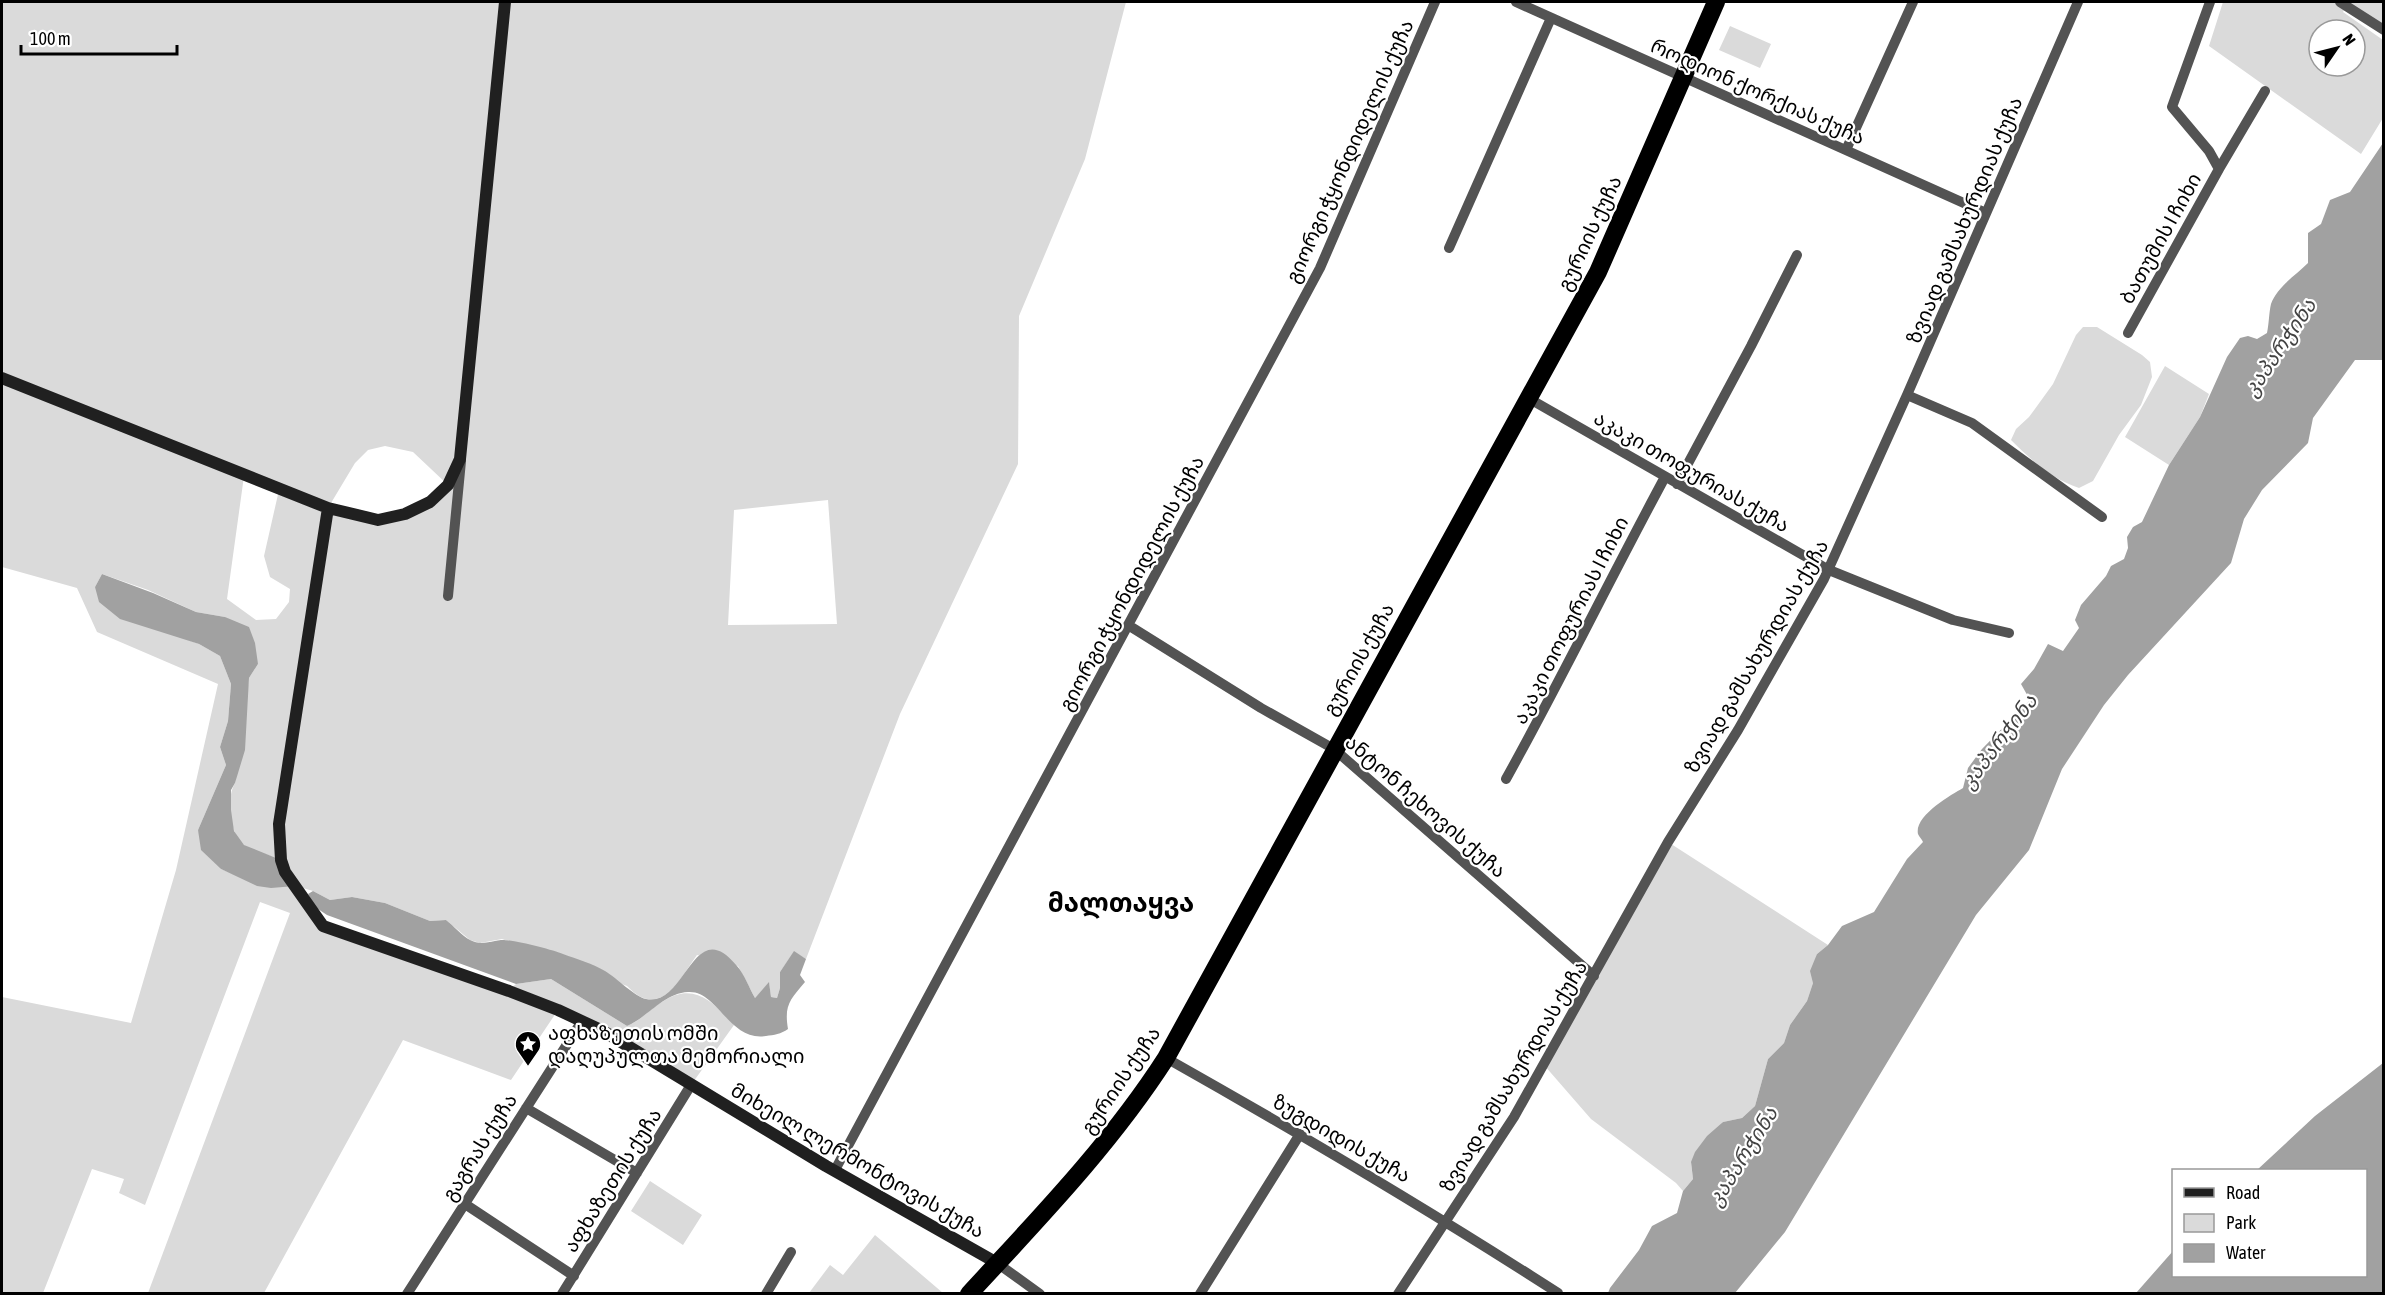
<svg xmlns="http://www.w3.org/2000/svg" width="2385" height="1295" viewBox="0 0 2385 1295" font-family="'Asap Condensed','Noto Sans Georgian',sans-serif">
<rect width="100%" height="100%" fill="#fff"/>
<path fill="#dadada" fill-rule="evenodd" d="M 2,2 L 1126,2 L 1085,159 L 1019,316 L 1018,464 L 900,714 L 806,959 L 794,952 L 780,972 L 780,988 L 777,998 L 771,997 L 769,983 L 755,998 L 738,966 L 697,955 C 679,980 660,1021 627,986 L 502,939 L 480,943 L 470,940 L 446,920 L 430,921 L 385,903 L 352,897 L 330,900 L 313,891 L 296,886 L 323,926 L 508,991 L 516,984 L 551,979 L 627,1026 C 643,1019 648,1010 662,1002 C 693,981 713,1001 734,1025 L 691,1085 L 558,1010 L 511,1080 L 403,1040 L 264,1293 L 148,1293 L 290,913 L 260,902 L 145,1205 L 119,1193 L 124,1179 L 92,1169 L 43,1293 L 2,1293 L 2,997 L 131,1023 L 176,870 L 218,684 L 97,632 L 77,588 L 2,567 ZM 385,446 L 413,452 L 448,485 L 405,514 L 378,520 L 328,508 L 355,463 L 368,450 ZM 244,476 L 279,490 L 264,556 L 270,577 L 290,589 L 289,602 L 276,619 L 256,620 L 227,599 ZM 828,500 L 837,624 L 728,625 L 734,510 ZM 102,574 L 148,590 L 196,612 L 225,617 L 258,664 L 249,678 L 235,783 C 226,798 229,835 245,846 C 255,852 270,855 281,860 L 238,876 L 221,869 L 198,830 L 226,765 L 220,747 L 228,721 L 231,684 L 220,656 L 199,644 L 164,631 L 95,587 Z
M 2223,2 L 2383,2 L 2383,25 L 2348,3 L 2343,12 L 2383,40 L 2383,118 L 2361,154 L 2209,46 ZM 2319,30 L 2355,30 L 2355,66 L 2319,66 Z
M 1730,26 L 1771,44 L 1760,68 L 1719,50 Z
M 2083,327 L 2097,327 L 2142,355 L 2150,362 L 2152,377 L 2141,405 L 2119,435 L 2093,481 L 2079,488 C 2052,479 2031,460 2011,440 L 2016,429 L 2029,417 L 2053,384 L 2076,335 Z
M 2165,366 L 2209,394 L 2200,417 L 2169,465 L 2125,437 Z
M 1668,842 L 1828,945 L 1817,954 L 1813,983 L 1807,1001 L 1790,1025 L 1784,1043 L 1768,1059 L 1755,1106 L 1742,1118 L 1723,1122 L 1691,1163 L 1693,1179 L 1683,1191 L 1676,1183 L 1591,1119 L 1544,1065 Z
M 650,1181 L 702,1215 L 683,1245 L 631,1211 Z
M 875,1235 L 943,1293 L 809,1293 L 830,1265 L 843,1275 Z"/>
<path fill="#a1a1a1" d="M 2383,143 L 2383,360 L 2355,360 L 2313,418 L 2308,443 L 2262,490 L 2244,519 L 2231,563 L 2128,675 L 2104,705 L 2062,769 L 2029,850 L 1976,915 L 1785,1232 L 1735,1293 L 1608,1293 L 1610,1288 L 1639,1250 L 1652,1226 L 1677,1213 L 1683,1191 L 1693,1179 L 1691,1162 L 1695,1152 L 1707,1136 L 1723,1122 L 1742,1118 L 1755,1106 L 1768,1059 L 1784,1043 L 1790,1025 L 1807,1001 L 1813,983 L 1810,971 L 1817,954 L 1828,945 L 1842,926 L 1874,912 L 1907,859 L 1923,842 C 1922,839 1919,837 1918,834 C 1914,816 1951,795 1963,788 L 1968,768 L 1982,749 L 2030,700 L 2021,684 L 2034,669 L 2048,644 L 2063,651 L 2079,628 L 2075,620 L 2081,605 L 2106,576 L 2111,566 L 2124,559 L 2128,548 L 2127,537 L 2133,527 L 2142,522 L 2169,465 L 2200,417 L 2227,357 L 2240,338 L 2248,336 L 2257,339 L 2267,333 C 2269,324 2269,312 2271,304 C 2277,287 2296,275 2308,263 L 2308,233 L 2321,224 L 2330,200 L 2350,192 Z
M 102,574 L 153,593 L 196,612 L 225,617 L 249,627 L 255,643 L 258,664 L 249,678 L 245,750 L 235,783 L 231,790 L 231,810 L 234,831 L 244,845 L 281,860 L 295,886 L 271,888 L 257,886 L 221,869 L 201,850 L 198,830 L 226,765 L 220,747 L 228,721 L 231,684 L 220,656 L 199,644 L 120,619 L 99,602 L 95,587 Z
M 313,891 L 330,900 L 352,897 L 385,903 L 430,921 L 446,920 C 454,926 462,936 470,940 C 481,946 491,941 501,940 C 511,939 553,950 563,954 C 577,959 593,964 605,971 C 617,978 635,997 646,999 C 686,1008 693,912 737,966 C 745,975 749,988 755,998 L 769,982 L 771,997 L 777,998 L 780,988 L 780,972 L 794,951 L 806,959 L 800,975 L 805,982 C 790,1000 784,1005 788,1029 C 781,1034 774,1035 766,1036 C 729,1042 718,990 688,992 C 664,993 648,1017 627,1026 L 551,979 L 516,984 L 327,915 L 315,907 L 308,894 Z
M 2383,1063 L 2383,1293 L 2136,1293 L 2173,1251 L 2174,1276 L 2366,1276 L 2366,1170 L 2257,1170 L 2315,1116 Z"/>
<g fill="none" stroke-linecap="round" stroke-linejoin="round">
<path stroke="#535353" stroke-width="10" d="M 1516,2 L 1986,213
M 2340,2 L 2384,30
M 1846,150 L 1913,2
M 2219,169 L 2265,91
M 1449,248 L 1551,18
M 2128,333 L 2219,169 L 2209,151 L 2172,107 L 2210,2
M 1907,395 L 1972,423 L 2102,517
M 1528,398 L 1829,570 L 1953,620 L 2009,633
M 1677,484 L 1751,346 L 1797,255
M 448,596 L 461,461
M 1128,625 L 1261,708 L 1334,749 L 1594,976
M 1506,779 C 1561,680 1611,577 1665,477
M 1166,1058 C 1299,1133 1429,1210 1558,1293
M 526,1108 L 637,1173
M 835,1170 L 1320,268 L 1435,2
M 465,1204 L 574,1276
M 997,1263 L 1040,1294
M 407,1294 L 582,1021
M 562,1294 L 691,1085
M 766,1294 L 791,1252
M 1200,1294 L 1300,1134
M 1398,1294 L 1514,1117 L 1668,842 L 1738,730 L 1824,579 L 1907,395 L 2078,2"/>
<path stroke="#202020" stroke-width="12" d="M 2,378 L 328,508 L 279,824 L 281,860 L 285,872 L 323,926 L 509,991 L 558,1010 L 603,1031 L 826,1166 L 997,1263
M 328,508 L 378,520 L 405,514 L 430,502 L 448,485 L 460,459 L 505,2"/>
<path stroke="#000" stroke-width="18" d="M 969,1294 C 1039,1218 1110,1145 1166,1058 L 1598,272 L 1716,2"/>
</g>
<defs>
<g id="sight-pin" transform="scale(1.35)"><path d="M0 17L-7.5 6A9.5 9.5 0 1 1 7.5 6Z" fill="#000" stroke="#fff"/><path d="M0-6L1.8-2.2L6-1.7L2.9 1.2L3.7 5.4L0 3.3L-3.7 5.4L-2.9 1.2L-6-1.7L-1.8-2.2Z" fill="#fff"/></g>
</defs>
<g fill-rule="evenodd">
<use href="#sight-pin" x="528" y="1044"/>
</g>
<g text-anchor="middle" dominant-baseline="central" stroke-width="4.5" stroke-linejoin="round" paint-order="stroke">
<g font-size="20" fill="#000" stroke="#fff">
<text transform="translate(1758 91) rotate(24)">როდიონ ქორქიას ქუჩა</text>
<text transform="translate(1349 151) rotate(-66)">გიორგი ჭყონდიდელის ქუჩა</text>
<text transform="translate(1964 220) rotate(-67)">ზვიად გამსახურდიას ქუჩა</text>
<text transform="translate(1589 233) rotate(-65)">გურიის ქუჩა</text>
<text transform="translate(2160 238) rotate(-61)">ბათუმის I ჩიხი</text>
<text transform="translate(1692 471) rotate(30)">აკაკი თოფურიას ქუჩა</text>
<text transform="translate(1131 583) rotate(-62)">გიორგი ჭყონდიდელის ქუჩა</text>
<text transform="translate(1570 620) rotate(-63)">აკაკი თოფურიას I ჩიხი</text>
<text transform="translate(1756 656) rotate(-60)">ზვიად გამსახურდიას ქუჩა</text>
<text transform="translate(1358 659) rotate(-61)">გურიის ქუჩა</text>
<text transform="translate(1426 806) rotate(41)">ანტონ ჩეხოვის ქუჩა</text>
<text transform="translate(1513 1076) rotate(-59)">ზვიად გამსახურდიას ქუჩა</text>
<text transform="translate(1120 1080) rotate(-56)">გურიის ქუჩა</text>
<text transform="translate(1342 1138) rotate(30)">ზუგდიდის ქუჩა</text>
<text transform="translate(479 1147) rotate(-58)">გაგრას ქუჩა</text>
<text transform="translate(858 1160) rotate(30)">მიხეილ ლერმონტოვის ქუჩა</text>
<text transform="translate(612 1180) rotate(-58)">აფხაზეთის ქუჩა</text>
</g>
<g font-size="20" fill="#000" stroke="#fff" text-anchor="start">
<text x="548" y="1032">აფხაზეთის ომში<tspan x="548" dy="23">დაღუპულთა მემორიალი</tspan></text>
</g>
<g font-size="21" font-style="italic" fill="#424242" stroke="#fff">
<text transform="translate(2279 347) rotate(-56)">კაპარჭინა</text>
<text transform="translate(1998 741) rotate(-53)">კაპარჭინა</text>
<text transform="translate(1742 1156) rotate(-58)">კაპარჭინა</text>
</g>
<g font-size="26" font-weight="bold" fill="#000" stroke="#fff">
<text x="1121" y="903">მალთაყვა</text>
</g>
</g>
<rect width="2385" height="1295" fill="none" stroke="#000000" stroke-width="6"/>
<rect x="2172" y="1169" width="195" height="108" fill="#ffffff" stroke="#999999" stroke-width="1.5"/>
<rect x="2184" y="1188" width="30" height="9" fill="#202020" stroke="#999999" stroke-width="1.5"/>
<text x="2226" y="1199" font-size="18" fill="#000000">Road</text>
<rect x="2184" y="1214" width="30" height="18" fill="#dadada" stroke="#999999" stroke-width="1.5"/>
<text x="2226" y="1229" font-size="18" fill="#000000">Park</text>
<rect x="2184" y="1244" width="30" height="18" fill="#a1a1a1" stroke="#999999" stroke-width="1.5"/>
<text x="2226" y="1259" font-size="18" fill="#000000">Water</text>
<g transform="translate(2337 48) rotate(55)"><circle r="28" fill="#ffffff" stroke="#999999" stroke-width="1.5"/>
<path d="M0-4.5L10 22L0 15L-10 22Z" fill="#000000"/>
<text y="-9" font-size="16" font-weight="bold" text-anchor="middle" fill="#000000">N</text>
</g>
<path d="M21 45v9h156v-9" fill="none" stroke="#000000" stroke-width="3"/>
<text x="30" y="45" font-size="18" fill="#000000" stroke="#ffffff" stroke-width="4.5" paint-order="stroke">100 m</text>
</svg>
